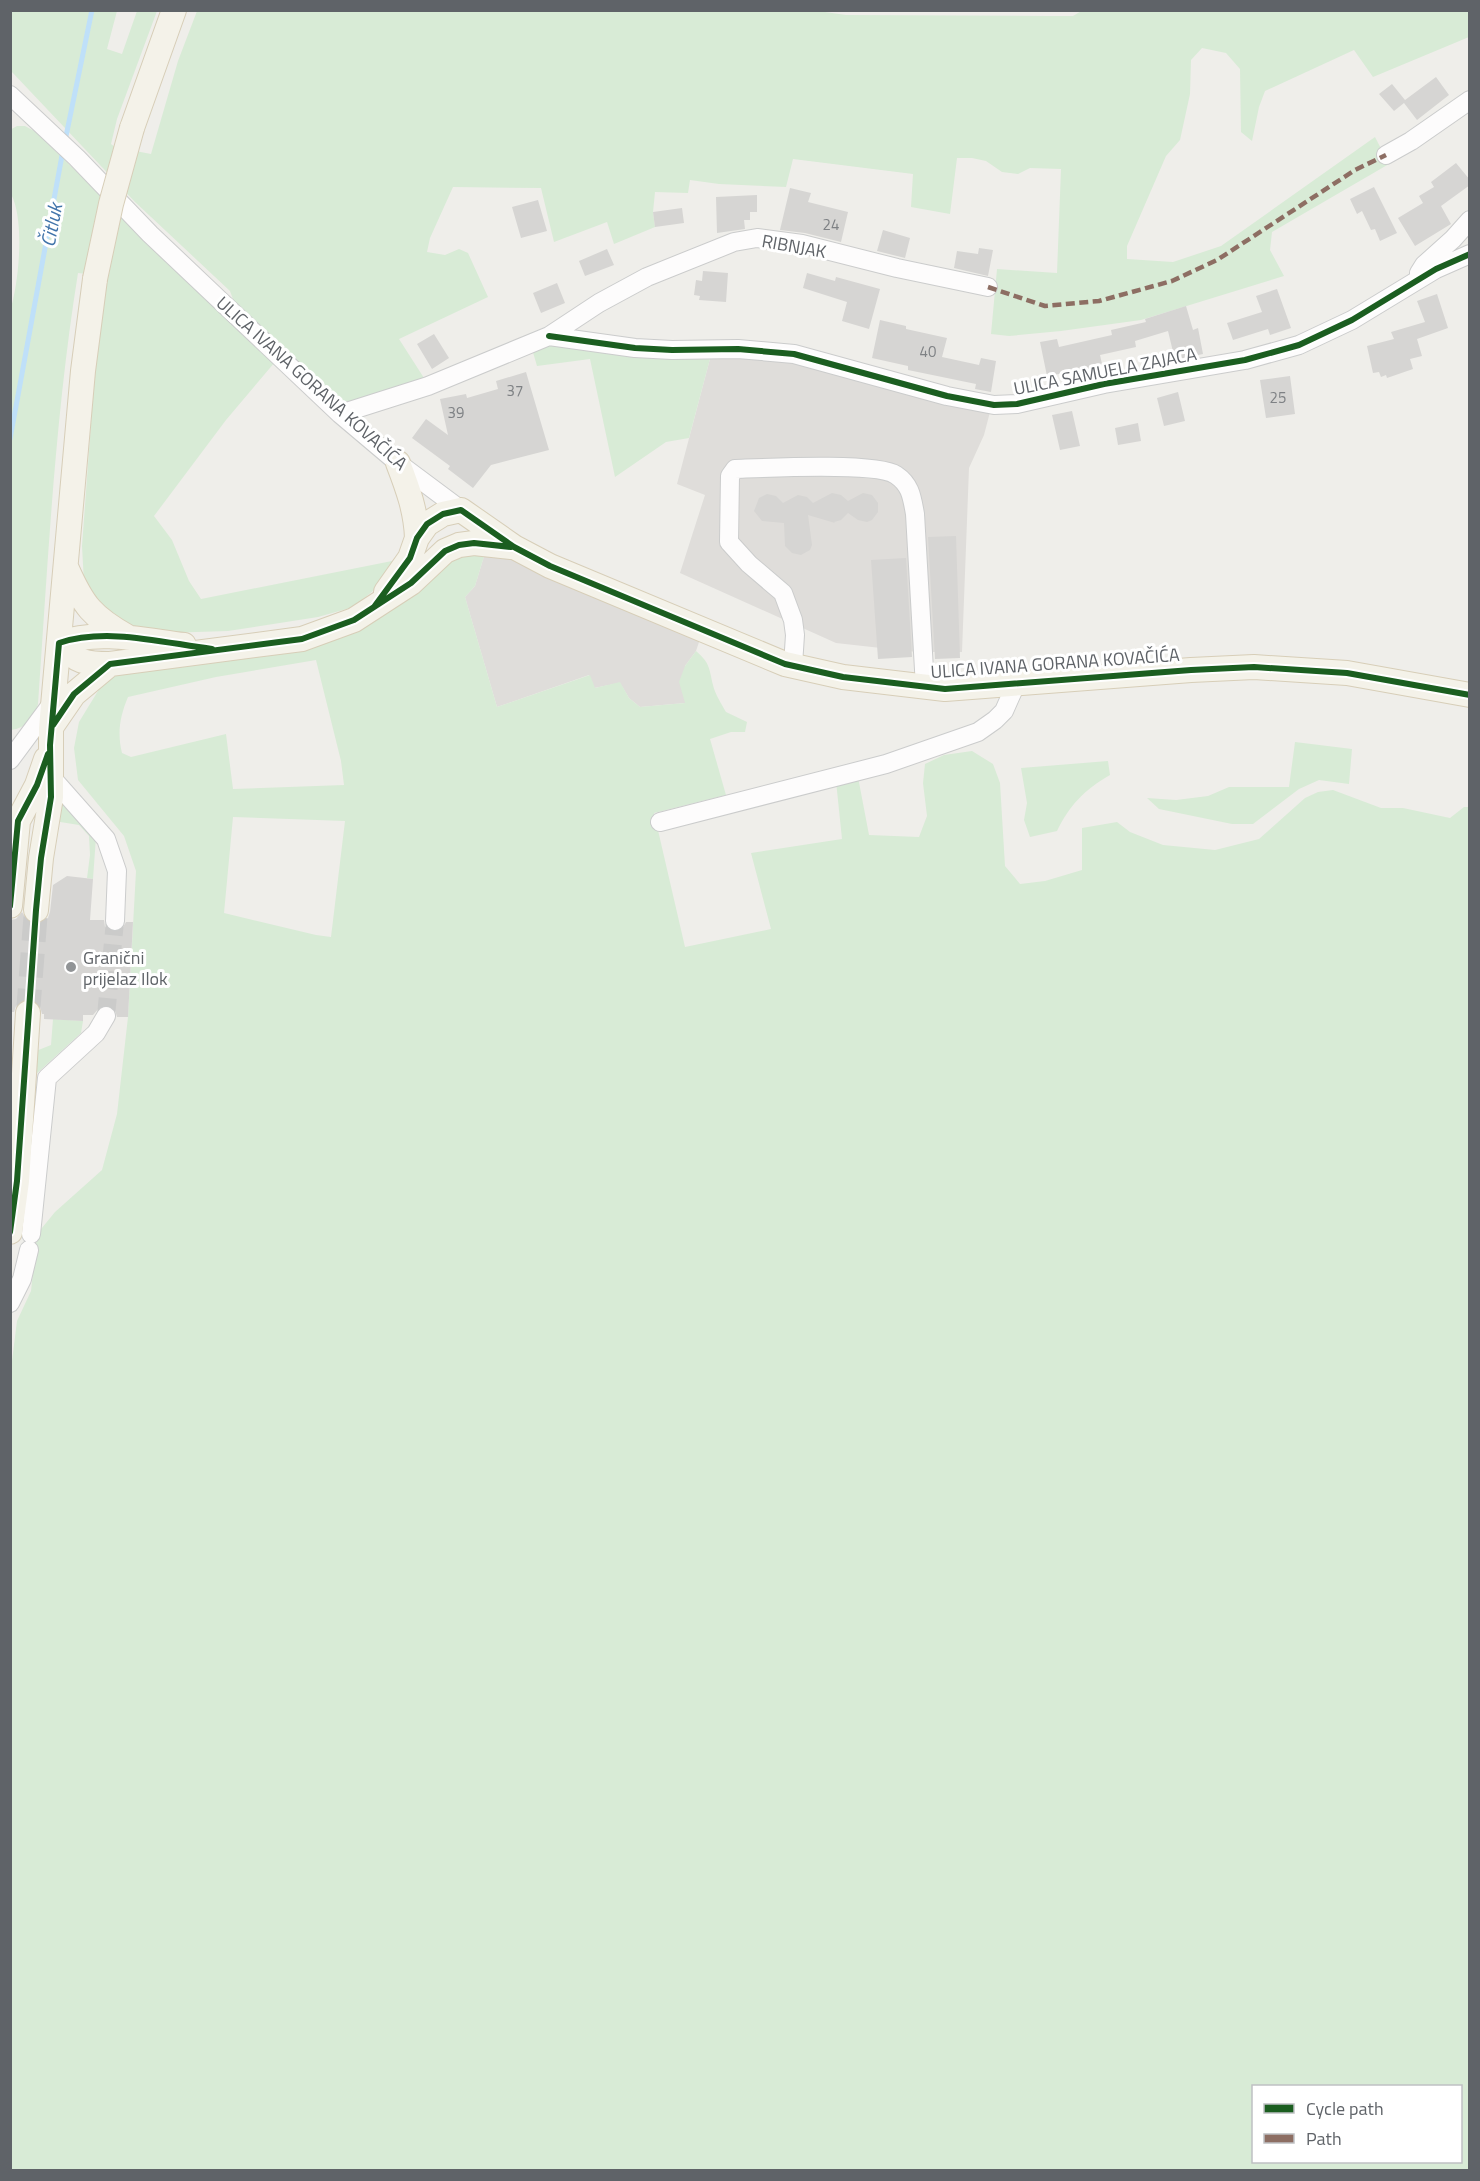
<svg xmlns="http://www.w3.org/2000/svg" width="1480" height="2181" viewBox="0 0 1480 2181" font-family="'Titillium Web',sans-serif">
<rect width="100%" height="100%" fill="#efeeea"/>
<path fill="#dfddda" d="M 711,355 L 816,364 L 990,412 L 984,435 L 969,468 L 962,652 L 917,652 L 836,643 L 680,573 L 705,495 L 677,484 Z
M 485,553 L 509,558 L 700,639 L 696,651 L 685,666 L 685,703 L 640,707 L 629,698 L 620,683 L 594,688 L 589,675 L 497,707 L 465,597 L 475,586 Z"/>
<path fill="#d8ebd6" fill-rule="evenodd" d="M 811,10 L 846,15 L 1049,16 L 1073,16 L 1083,10 L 1470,11 L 1469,37 L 1373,77 L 1354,50 L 1265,91 L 1259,107 L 1252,141 L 1241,132 L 1240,69 L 1226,53 L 1202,48 L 1191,60 L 1190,94 L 1180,140 L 1166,156 L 1127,246 L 1127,259 L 1173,262 L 1221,246 L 1375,137 L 1389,164 L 1272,232 L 1270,250 L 1284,276 L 1141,320 L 1061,331 L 1009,336 L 991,334 L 997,269 L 1057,273 L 1061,169 L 1030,168 L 1018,174 L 1002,172 L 986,161 L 972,158 L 957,158 L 950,214 L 911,207 L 913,174 L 793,159 L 786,187 L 719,184 L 690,180 L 688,193 L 655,192 L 653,212 L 655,227 L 614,244 L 607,222 L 554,242 L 541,188 L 453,187 L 430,238 L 427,252 L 445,255 L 459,249 L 468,253 L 488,297 L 399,339 L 424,378 L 353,403 L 342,400 L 329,390 L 234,302 L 230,291 L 135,202 L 11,71 L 11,11 L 117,11 L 107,49 L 122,54 L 137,11 L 157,11 L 117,119 L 111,144 L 115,147 L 151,154 L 178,61 L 197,11 Z
M 17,126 L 25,126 L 36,132 L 176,269 L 275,362 L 226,420 L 154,516 L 172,540 L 189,581 L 201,599 L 397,560 L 383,583 L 363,599 L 350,608 L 318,617 L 228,631 L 165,633 L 112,622 L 84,583 L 82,546 L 100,302 L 106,276 L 78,273 C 55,416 48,560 38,704 C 33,719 26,728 11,730 L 10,311 C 19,283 25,220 11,194 L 10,130 Z
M 556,345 L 711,355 L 689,438 L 666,442 L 615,477 L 590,359 L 537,366 L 532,349 Z
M 485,553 L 475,586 L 465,597 L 497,707 L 590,675 L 595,688 L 620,682 L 629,698 L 640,707 L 685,703 L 679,682 L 685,666 L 696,651 C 710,663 709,668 713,685 C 715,694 721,703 726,712 L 747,722 L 745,732 L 731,732 L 710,739 L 726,795 L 654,813 L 685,947 L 771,929 L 751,853 L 842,839 L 836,781 L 858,777 L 869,835 L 919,837 L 927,816 L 923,783 L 925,764 L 944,755 L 972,751 L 993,764 L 1000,783 L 1005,866 L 1020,884 L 1045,881 L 1082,870 L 1082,828 L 1117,822 L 1130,832 L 1163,845 L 1215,850 L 1259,839 L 1305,798 L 1318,792 L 1333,790 L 1381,808 L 1403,808 L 1450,818 L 1464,807 L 1469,807 L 1469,2170 L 11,2170 L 11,1369 L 17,1321 L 31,1291 L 37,1234 L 55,1212 L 102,1170 L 117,1114 L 128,1017 L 136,871 L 124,836 L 78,780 L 74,748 L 79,722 L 101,686 L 112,677 L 142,669 L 285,647 L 448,560 L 469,554 ZM 316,660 L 341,761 L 344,785 L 233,789 L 226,734 L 131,757 L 122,753 C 117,733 120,716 128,697 L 216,677 ZM 233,817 L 345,821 L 331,937 L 316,935 L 224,913 ZM 1254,2086 L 1460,2086 L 1460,2162 L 1254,2162 Z
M 1295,742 L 1352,749 L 1349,784 L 1319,780 L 1299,789 L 1253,824 L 1232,824 L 1159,809 L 1147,798 L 1176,800 L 1208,796 L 1229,787 L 1289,787 Z
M 1108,761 L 1110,775 C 1085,789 1069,806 1057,831 L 1030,837 L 1024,820 L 1027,803 L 1021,768 Z
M 61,799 L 96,837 L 93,879 L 87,878 L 90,855 L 89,836 L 79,825 L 54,821 Z
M 53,1019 L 83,1021 L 81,1033 L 35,1075 L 36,1051 L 51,1045 Z"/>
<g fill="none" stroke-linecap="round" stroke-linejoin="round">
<path stroke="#bfe0f9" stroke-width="5" d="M 65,141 L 92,10
M 10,439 L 63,150"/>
</g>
<path fill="#d6d5d3" d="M 1436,77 L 1449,95 L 1417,120 L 1404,103 L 1394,111 L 1379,94 L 1392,84 L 1405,100 Z
M 1456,163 L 1470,180 L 1470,185 L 1441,206 L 1451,224 L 1415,246 L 1398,218 L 1423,203 L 1419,196 L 1434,187 L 1431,182 Z
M 1374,187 L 1397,233 L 1380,241 L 1375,229 L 1371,230 L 1362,211 L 1357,214 L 1350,199 Z
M 790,188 L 811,193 L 808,202 L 848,212 L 841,242 L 805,233 L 780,230 Z
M 757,195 L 757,212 L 750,212 L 750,220 L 744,220 L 745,229 L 717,233 L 716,197 Z
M 538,200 L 547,231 L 521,238 L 512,207 Z
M 682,208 L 684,223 L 655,227 L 653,212 Z
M 883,230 L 910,238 L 905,258 L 877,251 Z
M 979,248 L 993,250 L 988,276 L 954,268 L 957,251 L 978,254 Z
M 607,249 L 614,265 L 585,276 L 579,261 Z
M 703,271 L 728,273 L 726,302 L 699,300 L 700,296 L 694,295 L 696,280 L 702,281 Z
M 807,273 L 835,281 L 836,277 L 880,289 L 869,329 L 842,321 L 847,302 L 803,288 Z
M 557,283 L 565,303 L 541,313 L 533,293 Z
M 1277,289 L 1291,328 L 1270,335 L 1268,329 L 1233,340 L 1227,323 L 1262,312 L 1256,296 Z
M 1437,294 L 1448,328 L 1417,339 L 1422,356 L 1410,359 L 1413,369 L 1387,378 L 1386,375 L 1381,377 L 1379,372 L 1373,373 L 1367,346 L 1394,339 L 1391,332 L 1425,322 L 1417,301 Z
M 1186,306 L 1193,330 L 1198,328 L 1203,354 L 1175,360 L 1168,331 L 1135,341 L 1136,347 L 1100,355 L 1104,373 L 1084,377 L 1083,370 L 1047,376 L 1040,342 L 1057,339 L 1059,347 L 1112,335 L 1111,330 L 1146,322 L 1145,319 Z
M 880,320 L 906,326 L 906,329 L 947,338 L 942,357 L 979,365 L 981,358 L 996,361 L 991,392 L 975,389 L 976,384 L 908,370 L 908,366 L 872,358 Z
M 434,334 L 449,358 L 432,369 L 417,344 Z
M 526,372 L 549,450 L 491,465 L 473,488 L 448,469 L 450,466 L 412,438 L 426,419 L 448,435 L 440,399 L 466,394 L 467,398 L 498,389 L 496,381 Z
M 1290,376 L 1295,414 L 1266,418 L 1260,380 Z
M 1178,392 L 1185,421 L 1164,426 L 1157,398 Z
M 1072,411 L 1080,446 L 1060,450 L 1052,415 Z
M 1138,423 L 1141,441 L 1118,445 L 1115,428 Z
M 832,493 L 841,495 L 848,501 L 863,493 L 872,495 L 878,503 L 878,512 L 872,520 L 867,522 L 858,520 L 848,513 L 841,520 L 834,522 L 835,523 L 808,515 L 812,545 L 810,550 L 801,555 L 792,553 L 785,546 L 784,523 L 762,521 L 754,511 L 759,498 L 767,494 L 776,496 L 783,503 L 798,495 L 807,497 L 813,503 Z
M 956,536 L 960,658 L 935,659 L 928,537 Z
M 906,558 L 912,657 L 878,659 L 871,560 Z
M 67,876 L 93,879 L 90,920 L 104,920 L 105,927 L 114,932 L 121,931 L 126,922 L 133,922 L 128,1017 L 117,1017 L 115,1010 L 106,1005 L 100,1007 L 93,1015 L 83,1015 L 83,1021 L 44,1019 L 44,1014 L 42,1014 L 40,1006 L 35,1001 L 28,999 L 21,1001 L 16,1006 L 14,1012 L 10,1012 L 10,920 L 16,919 L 22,912 L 28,922 L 35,924 L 42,923 L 48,918 L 50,912 L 53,885 Z"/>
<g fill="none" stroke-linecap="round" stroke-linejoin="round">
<path stroke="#cbcbca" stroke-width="18" stroke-dasharray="18 9" stroke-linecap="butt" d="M 106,1016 L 115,921"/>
<path stroke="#cbcbca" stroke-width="24" stroke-dasharray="24 12" stroke-linecap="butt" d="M 28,1013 L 36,910"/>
<g stroke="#cbcccc" stroke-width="20">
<path id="minor" d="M 10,95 L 77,158 L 150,234 L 340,414 L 398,463 L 461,510
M 1386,155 L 1411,141 L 1470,100
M 1419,273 L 1424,265 L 1453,239 L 1470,220
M 549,336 L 635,348 L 672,350 L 738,349 L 794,354 L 947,396 L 994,405 L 1017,404 L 1104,384 L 1245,360 L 1299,345 L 1352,320 L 1436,269 L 1470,254
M 340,414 L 428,386 L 549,336 L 599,303 L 647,277 L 734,242 L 757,238 L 802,244 L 897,268 L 988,287
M 793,665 L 795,635 L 793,620 L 783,593 L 749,564 L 729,542 L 730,476 L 735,469 C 764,468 877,462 896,475 C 911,485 912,498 915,514 L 925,687
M 10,760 L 53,702
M 52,778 L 106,839 L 117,871 L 115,921
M 660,822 L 886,764 L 978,732 L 995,720 L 1004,711 L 1016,684
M 31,1234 L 47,1078 L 96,1033 L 106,1016
M 10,1303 L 22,1279 L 29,1250"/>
</g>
<g stroke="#d7ceb8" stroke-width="26">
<path id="major" d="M 132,128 L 174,10
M 398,463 C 408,489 416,511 417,538
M 461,510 L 514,547 L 550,566 L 785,664 L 843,677 L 945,689 L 1191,670 L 1254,667 L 1347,673 L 1470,695
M 67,569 C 83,605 92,617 128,637
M 386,592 L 410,558 L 417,538 L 427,524 L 443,514 L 461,510
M 59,643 C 76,662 85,664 110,664 L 302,639 L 354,620 L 411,583 L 445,551 L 459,545 L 474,543 L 511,547
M 59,643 C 99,629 143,640 184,645
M 52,726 L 74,694 L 110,664
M 10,906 L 18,821 L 37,785 L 46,759
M 36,910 L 41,858 L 51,797 L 51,728 L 83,371 L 95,279
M 10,1232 L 17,1181 L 28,1013"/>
</g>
<use href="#minor" stroke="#fdfcfc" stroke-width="18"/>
<use href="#major" stroke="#f4f2e9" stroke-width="24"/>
<g stroke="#d7ceb8" stroke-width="26" stroke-linecap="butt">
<path id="major-bridge" d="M 95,279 L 111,204 L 132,128"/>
</g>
<use href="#major-bridge" stroke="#f4f2e9" stroke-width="24"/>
<path stroke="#8d6e63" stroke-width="4.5" stroke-dasharray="9 4.5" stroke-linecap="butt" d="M 988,287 L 1045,306 L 1099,301 L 1172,281 L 1217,260 L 1355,170 L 1386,155"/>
<g stroke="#fff" stroke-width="10">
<path id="cycleway" d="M 549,336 L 635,348 L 672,350 L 738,349 L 794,354 L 947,396 L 994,405 L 1017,404 L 1104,384 L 1245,360 L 1299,345 L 1352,320 L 1436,269 L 1470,254
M 374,607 L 410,558 L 417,538 L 427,524 L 443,514 L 461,510 L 514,547 L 550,566 L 785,664 L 843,677 L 945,689 L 1191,670 L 1254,667 L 1347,673 L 1470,695
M 53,725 L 74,694 L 110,664 L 302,639 L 354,620 L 411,583 L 445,551 L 459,545 L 474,543 L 511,547
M 10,906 L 18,821 L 37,785 L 48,754
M 10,1232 L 17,1181 L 36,910 L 41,858 L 51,797 L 50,745 L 59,643 C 107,627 164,643 212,649"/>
</g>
<use href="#cycleway" stroke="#1b5e20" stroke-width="6"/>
</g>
<circle fill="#919496" stroke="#fff" stroke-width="2" cx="71" cy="967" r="6"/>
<g text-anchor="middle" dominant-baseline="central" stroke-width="6" stroke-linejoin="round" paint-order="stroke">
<g font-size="15" fill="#7e8184">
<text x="831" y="224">24</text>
<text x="928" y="351">40</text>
<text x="515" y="390">37</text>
<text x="1278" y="397">25</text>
<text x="456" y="412">39</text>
</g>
<g font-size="18" fill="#5f6368" stroke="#fff">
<text transform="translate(794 246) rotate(10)">RIBNJAK</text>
<text transform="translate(1105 371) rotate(-11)">ULICA SAMUELA ZAJACA</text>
<text transform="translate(312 383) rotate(42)">ULICA IVANA GORANA KOVAČIĆA</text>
<text transform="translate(1055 663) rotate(-4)">ULICA IVANA GORANA KOVAČIĆA</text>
</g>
<g font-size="18" fill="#5f6368" stroke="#fff" text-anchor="start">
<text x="83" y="957">Granični<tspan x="83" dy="21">prijelaz Ilok</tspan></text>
</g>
<g font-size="20" font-style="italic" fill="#4174aa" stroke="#fff">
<text transform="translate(51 225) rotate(-79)">Čitluk</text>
</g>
</g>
<rect width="1480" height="2181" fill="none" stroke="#5f6368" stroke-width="24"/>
<rect x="1252" y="2085" width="210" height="78" fill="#ffffff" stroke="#bfc1c3" stroke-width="1.5"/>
<rect x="1264" y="2104" width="30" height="9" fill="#1b5e20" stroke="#bfc1c3" stroke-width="1.5"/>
<text x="1306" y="2115" font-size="18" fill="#5f6368">Cycle path</text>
<rect x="1264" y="2134" width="30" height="9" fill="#8d6e63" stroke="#bfc1c3" stroke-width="1.5"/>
<text x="1306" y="2145" font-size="18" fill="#5f6368">Path</text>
</svg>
